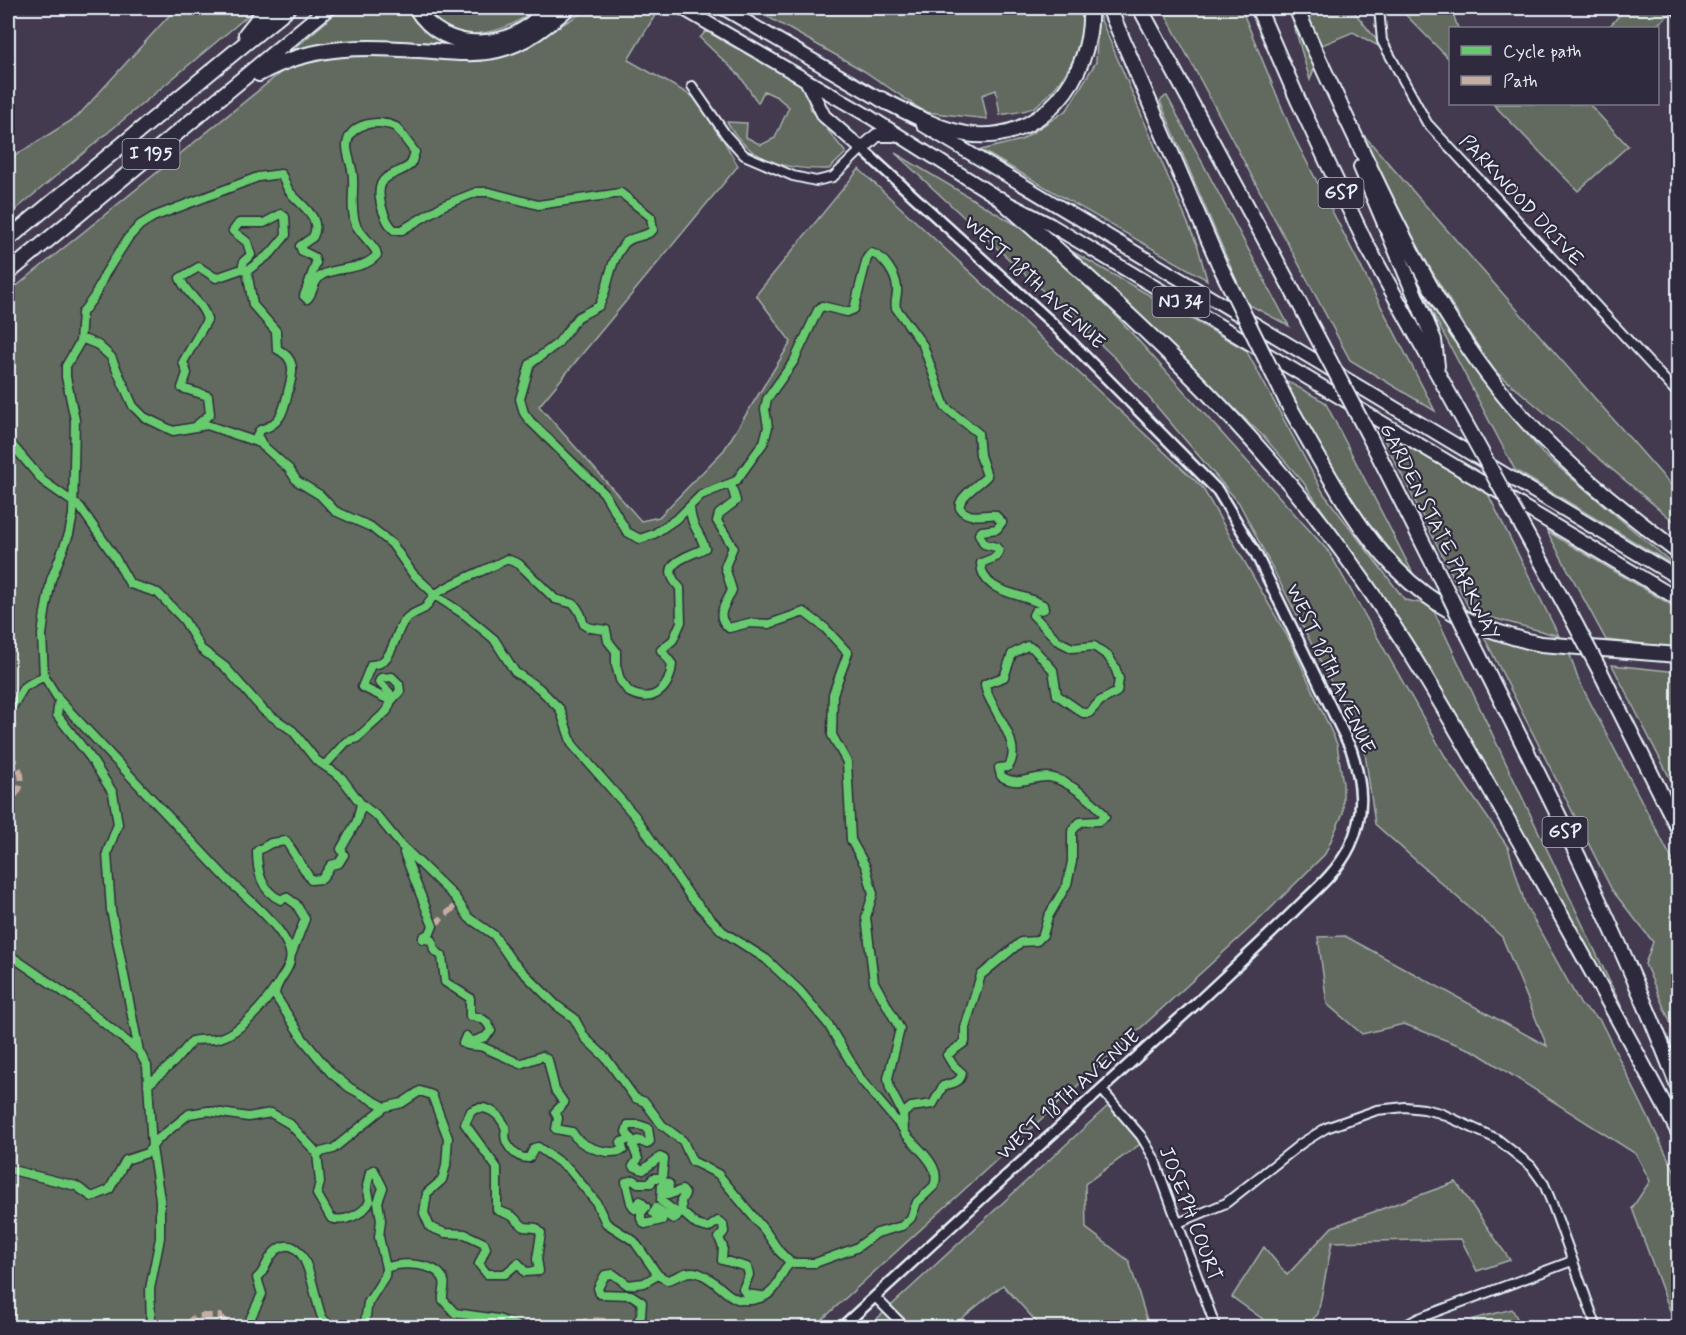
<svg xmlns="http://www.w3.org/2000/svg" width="1686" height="1335" viewBox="0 0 1686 1335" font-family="Mynerve,sans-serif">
<rect width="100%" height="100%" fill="#433a4f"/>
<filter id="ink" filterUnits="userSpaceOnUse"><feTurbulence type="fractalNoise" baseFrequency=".0167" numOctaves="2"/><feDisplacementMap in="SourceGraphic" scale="12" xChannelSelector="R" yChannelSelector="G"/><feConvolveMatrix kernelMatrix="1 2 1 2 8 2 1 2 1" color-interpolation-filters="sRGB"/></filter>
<g filter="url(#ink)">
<path fill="#626b5f" stroke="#a5aeac" stroke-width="1.5" d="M 176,8 L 257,8 L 8,216 L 8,160 L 77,117 Z
M 342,8 L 407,8 C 414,26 431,35 448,43 L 330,42 L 293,50 Z
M 424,8 L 535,8 C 508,36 447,48 424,8 Z
M 590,8 L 650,8 L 657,12 L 628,60 L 701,101 L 738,166 L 539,406 L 641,521 L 659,517 L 724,450 L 791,342 L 756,295 L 859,169 L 1202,487 L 1291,643 L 1337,744 L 1343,784 L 1343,813 L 1325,854 L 1262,917 L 814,1327 L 8,1328 L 8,293 L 285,69 L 346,54 L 481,61 L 525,47 Z
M 752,8 L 1082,8 C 1090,42 1063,85 1036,106 C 1028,112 1010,113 1000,115 L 996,90 L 982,95 L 987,119 L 925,112 L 864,71 Z
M 1162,8 L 1241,8 L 1294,137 L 1435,411 L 1350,360 Z
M 1289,8 L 1351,8 L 1384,49 L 1353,32 L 1322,45 L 1310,80 Z
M 1399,8 L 1451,8 L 1458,28 L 1450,28 L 1450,60 Z
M 1626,8 L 1676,8 L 1676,9 L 1653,28 L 1608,28 Z
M 1098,13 L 1198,247 L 1207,280 L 981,150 L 1021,140 L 1067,110 L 1096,62 Z
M 706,31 L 806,88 L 810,108 L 846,153 L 829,169 C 785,170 750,162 727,122 L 747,123 L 746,137 L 761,145 L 775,138 L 789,107 L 777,97 L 764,91 L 758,103 L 740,76 L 700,38 Z
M 1166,96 L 1167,96 L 1289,326 L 1246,303 L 1160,101 Z
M 1493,104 L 1589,104 L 1628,146 L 1578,191 Z
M 1354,124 L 1678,493 L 1678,525 L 1494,370 L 1466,328 L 1393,206 L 1370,151 Z
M 895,153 L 1055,248 L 1329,552 L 1445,756 L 1508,847 L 1525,904 L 1581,1005 L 1600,1020 L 1678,1178 L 1678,1327 L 1676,1327 L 1632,1208 L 1650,1181 L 1636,1154 L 1474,1051 L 1404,1024 L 1362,1034 L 1327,1004 L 1318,937 L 1345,936 L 1547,1046 L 1502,937 L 1375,824 L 1364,746 L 1239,503 L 1116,359 Z
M 1068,249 L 1246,350 L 1324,494 L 1405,600 L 1431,605 L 1625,1014 L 1376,589 L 1303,482 L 1264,437 Z
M 1419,287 L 1463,353 L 1542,453 L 1678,568 L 1515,470 Z
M 1281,378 L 1325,402 L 1419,585 L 1351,501 Z
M 1379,430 L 1487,492 L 1559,636 L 1471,612 Z
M 1547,531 L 1678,609 L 1678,648 L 1606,640 Z
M 1481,631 L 1569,652 L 1578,679 L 1678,871 L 1678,1040 L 1645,964 L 1653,942 L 1612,890 Z
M 1612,665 L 1678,672 L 1678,794 Z
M 1110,1104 L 1143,1142 L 1085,1184 L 1086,1228 L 1129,1261 L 1149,1327 L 1041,1327 L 1003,1285 L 951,1327 L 867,1328 Z
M 1456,1182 L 1510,1260 L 1477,1271 L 1461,1239 L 1332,1242 L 1318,1314 L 1305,1327 L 1274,1327 L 1232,1297 L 1264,1247 L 1287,1275 L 1332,1227 Z
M 1512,1309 L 1522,1327 L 1475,1327 L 1473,1319 Z"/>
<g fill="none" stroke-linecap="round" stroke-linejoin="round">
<g stroke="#e8f1f8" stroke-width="12">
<path id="minor" d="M 1379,8 L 1382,41 L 1427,123 L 1678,394
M 692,86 L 726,135 L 744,155 L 793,176 L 816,181 L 833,177 L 862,149
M 1101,1089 L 1141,1136 L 1154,1158 L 1216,1328
M 1178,1223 L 1226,1203 L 1302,1143 L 1326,1128 L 1377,1110 L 1405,1107 L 1424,1109 L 1440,1113 L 1497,1139 L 1531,1166 L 1544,1184 L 1553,1206 L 1597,1328
M 875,1297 L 906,1328
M 1400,1328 L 1419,1318 L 1572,1261"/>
</g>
<g stroke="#e8f1f8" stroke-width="14">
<path id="tertiary" d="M 1677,8 L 1678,11
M 841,1328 C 960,1218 1079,1109 1199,1001 C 1233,969 1268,937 1301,904 C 1319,887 1339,869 1350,846 C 1366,813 1362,782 1351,749 L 1256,554 L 1218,491 L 1051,322 L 862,149"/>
</g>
<g stroke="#e8f1f8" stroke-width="16">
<path id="trunk" d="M 682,8 L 870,117 L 1000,199 L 1051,225 L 1678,599
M 723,8 L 888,104
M 806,80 L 824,116 L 862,149 L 877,135 L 893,135
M 923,125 L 1678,578"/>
</g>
<g stroke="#e8f1f8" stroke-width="18">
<path id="motorway" d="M 416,8 C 443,55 516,53 545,8
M 1109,8 L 1219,264
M 1140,8 L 1304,312
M 1258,8 L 1298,100 L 1365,242 L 1465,423
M 1296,8 C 1321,65 1347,120 1374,176 C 1414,260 1456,342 1518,412 C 1565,465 1622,509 1678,552
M 246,34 L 267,8
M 259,74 C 315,42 371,47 433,51 C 455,53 477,55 498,50 C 526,43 547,26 568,8
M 881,99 C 907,112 937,129 966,134 C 1040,146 1094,76 1090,8
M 1361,167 L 1434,340 L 1437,366
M 1000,199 C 1118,302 1233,407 1328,532 C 1396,622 1452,720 1507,819 C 1565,922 1623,1026 1678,1131
M 8,239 L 288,8
M 8,273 L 328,8
M 1289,406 C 1356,522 1395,614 1541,644 L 1678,655
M 1370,438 L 1442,581
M 1517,517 L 1571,616
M 1469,636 C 1543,783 1619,932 1678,1086
M 1600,671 L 1678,828"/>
</g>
<use href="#minor" stroke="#2f2a3d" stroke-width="8"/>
<use href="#tertiary" stroke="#2f2a3d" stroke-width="9"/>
<use href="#trunk" stroke="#2f2a3d" stroke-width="12"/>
<use href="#motorway" stroke="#2f2a3d" stroke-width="14"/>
<g stroke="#e8f1f8" stroke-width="18" stroke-linecap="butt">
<path id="motorway-bridge" d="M 1219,264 L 1289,406
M 1304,312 L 1370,438
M 1465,423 L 1517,517
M 1442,581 L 1469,636
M 1571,616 L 1600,671"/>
</g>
<use href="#motorway-bridge" stroke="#2f2a3d" stroke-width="14"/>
<path stroke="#c7aca2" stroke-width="6" stroke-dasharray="12 6" stroke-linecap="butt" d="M 8,754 C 24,770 28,787 8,801
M 433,926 L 459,903
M 190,1328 L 191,1320 L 197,1316 L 220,1316 L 231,1328
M 558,1328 C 574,1323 607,1314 620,1328"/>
<g stroke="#2f2a3d" stroke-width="11">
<path id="cycleway" d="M 81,338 L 98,345 L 111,357 L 133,406 L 144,417 L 173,431 L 207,425 L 260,443 L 289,469 L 297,481 L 320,495 L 335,511 L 371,527 L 392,544 L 413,574 L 439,598 L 465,615 L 494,639 L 515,672 L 539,688 L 560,709 L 572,744 L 635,816 L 690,896 L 722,931 L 766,959 L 800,991 L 828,1024 L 862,1081 L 903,1129
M 198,424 L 210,414 L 208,396 L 182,388 L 187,373 L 183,362 L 207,320 C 205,305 185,293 180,278 L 199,267 L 216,278 L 242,269 L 244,261 L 251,255 L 247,242 L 233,231 L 239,223 L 264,223 L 281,214 L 285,217 L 286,235 L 271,253 L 247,271 L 253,305 L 276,331 L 277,349 C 295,358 294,370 289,388 C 284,408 283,424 260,430 L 257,435 L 263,446
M 8,440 L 43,481 L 80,507 L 114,556 L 130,584 L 158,593 L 184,620 L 201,649 L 225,667 L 264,711 L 293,731 L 316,760 L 341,777 L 361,804 L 378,817 L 401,845 L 455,897 L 469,918 L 494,935 L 511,960 L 556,1005 L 574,1018 L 585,1038 L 606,1058 L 635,1098 L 645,1102 L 662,1125 L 683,1141 L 692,1161 L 718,1174 L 766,1232 L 779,1251 L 791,1263 C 778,1271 782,1289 763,1297 C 727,1310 725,1282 698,1273 C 686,1269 678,1278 667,1280 L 658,1275 L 644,1283 L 628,1285 L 613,1274 L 605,1275 L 598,1288 L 600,1294 L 631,1295 L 642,1302 L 641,1316 L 633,1328
M 731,484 L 736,501 L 719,514 L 717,521 L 733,547 L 725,567 L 732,590 C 727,604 713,615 729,628 L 749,623 L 769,624 L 804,612 L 825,628 L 848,653 L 833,694 L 832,735 L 847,762 L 851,840 L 866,867 L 873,894 L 866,917 L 874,982 L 900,1029 L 888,1078 L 890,1089 L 903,1114
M 44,676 L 59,700 L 229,881 C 246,897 296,937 290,961 C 288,973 275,982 275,995 L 303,1039 L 331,1073 L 350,1088 L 385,1107 L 402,1103 L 420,1091 L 432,1095 L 448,1138 L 446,1166 L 442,1180 L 427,1193 L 424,1213 L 430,1227 L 445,1233 L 465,1234 L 484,1243 L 486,1248 L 479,1264 L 487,1274 L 505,1274 L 518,1263 L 525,1272 L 539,1271 L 537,1259 L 541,1233 L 536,1228 L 524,1227 L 512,1216 L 497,1210 L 497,1168 L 465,1124 L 471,1111 C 486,1102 501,1115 506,1129 C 502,1143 515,1159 529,1158 L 534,1148 L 538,1147 L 569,1169 L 596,1202 L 606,1223 L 634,1241 L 658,1275
M 59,700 L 57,715 L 90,757 L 113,793 L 118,824 L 107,853 L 111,910 L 139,1051
M 8,714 L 24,687 L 44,676 L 42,635 L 45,613 L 51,580 L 69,534 L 73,515 L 75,420 L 66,377 L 66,366 L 80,342 L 82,313 L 94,297 L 105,274 L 128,238 L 140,225 L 153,217 L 258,177 L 281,174 C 285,179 285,186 290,192 C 300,205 323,217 313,237 L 300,246 L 302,251 L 314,257 L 316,263 L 304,296 L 307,299 C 314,293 312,281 322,275 C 339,266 363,271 377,255 L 376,251 C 370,242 361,234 356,225 C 350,210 354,193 353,178 C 353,167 347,156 347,146 C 348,122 380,119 396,127 L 415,152 L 411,164 C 404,171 394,172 386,178 C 372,188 384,221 394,230 L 402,230 L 444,205 L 477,192 L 489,192 L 538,205 L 621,193 L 651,217 L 653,230 C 645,238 632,235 624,244 C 608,264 610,285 599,306 L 578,317 L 558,343 L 530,364 L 520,399 L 524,413 L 530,421 L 604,493 L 627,532 L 640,539 L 654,534 L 679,517 L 701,495 L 736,481 L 764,442 L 768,427 L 765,409 L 767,399 L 794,361 L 818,310 L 822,306 L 847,312 L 854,309 L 867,258 L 871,253 C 884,256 896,275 897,288 C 898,296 894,301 896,308 L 923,345 L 945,407 L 978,433 L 980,455 L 987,476 C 982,483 941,506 970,515 C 977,517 987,514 995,515 L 1002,522 L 997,529 L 982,531 L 979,534 L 984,544 L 996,547 L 999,551 L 996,557 L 981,563 C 982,595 1022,592 1043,605 L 1044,609 L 1035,611 L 1033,615 L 1058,641 L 1072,648 L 1094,646 L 1108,656 L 1115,667 L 1119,679 L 1117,692 L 1100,701 L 1089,713 L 1083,713 L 1057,695 L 1053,670 L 1033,648 L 1027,646 L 1012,654 L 1004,677 L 985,684 C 986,705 1026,743 1008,767 L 999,768 L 1001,776 C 1017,787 1030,777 1047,777 C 1063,777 1098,803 1105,817 L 1099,821 L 1080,822 L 1072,831 L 1072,862 L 1067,884 L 1048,917 L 1043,935 L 1037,941 L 1021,942 L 981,975 L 965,1028 L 965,1042 L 947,1055 L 953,1065 L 962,1073 C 960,1084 951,1083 943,1086 L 933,1104 L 911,1107 L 903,1114 L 904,1132 C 915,1147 943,1165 934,1186 L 917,1202 L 911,1218 L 902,1226 L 877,1233 L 856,1248 L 815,1263 L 791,1263
M 325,765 L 346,742 L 357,738 L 387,711 L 391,701 L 400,691 L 399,684 L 392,677 L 381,678 L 379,682 L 389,692 L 385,698 L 362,687 L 371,665 C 394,665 393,634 405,620 C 410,614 418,612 425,608 C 430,604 430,597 436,594 C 458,579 483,572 507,559 L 519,564 L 555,599 L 574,604 C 592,625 570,626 606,630 L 608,641 L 616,651 L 616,665 L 620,680 L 629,692 C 654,705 670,688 672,664 L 661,650 L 673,640 L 681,622 L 680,588 C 655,562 689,557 705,548 C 699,529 691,528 690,507
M 404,853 L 433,926 L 430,933 L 423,937 L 423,939 L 432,940 L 434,950 L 442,956 L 445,982 L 470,998 L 470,1016 C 481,1017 488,1020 491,1031 L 485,1037 L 471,1042 L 466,1036 L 463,1043 C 470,1048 475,1044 483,1047 C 495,1053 507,1057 520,1064 L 542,1056 L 548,1060 L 555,1090 L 564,1103 L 555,1112 L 558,1118 L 556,1129 L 572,1132 C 580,1147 607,1156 623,1150 L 621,1142 L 631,1139 L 626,1132 L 628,1125 L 639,1125 L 648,1128 L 650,1141 L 647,1144 L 638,1140 L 633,1146 L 638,1159 L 633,1166 L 643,1170 L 660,1157 L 664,1159 L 662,1178 L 653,1178 L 651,1183 L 638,1183 L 634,1180 L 626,1182 L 631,1203 L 635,1209 L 640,1201 L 646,1207 L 641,1213 L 641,1219 L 645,1224 L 662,1220 L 653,1213 L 656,1208 L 673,1219 L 677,1217 L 676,1212 L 661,1201 L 662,1185 L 665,1182 L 669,1184 L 668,1195 L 682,1190 L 685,1194 L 681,1201 L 682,1212 L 697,1225 L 708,1228 L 718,1221 L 723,1224 L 724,1232 L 719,1238 L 723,1247 L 722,1260 L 747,1267 L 749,1275 L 743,1289 L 746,1294 L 761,1296
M 8,954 L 75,1000 L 139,1051 L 147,1066 L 152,1148 L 160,1199 L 160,1238 L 150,1289 L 151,1328
M 291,955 L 305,919 L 296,904 L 286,897 L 281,900 C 261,891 257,871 257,851 L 271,843 L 286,841 L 311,880 L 322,879 L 331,865 L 339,863 L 344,855 L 341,849 L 357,821 L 361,804
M 148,1085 L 175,1061 L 192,1041 C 201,1038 211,1041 220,1038 C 242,1031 263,1006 275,988
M 317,1153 L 333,1149 L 385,1107
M 8,1169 L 76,1186 L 92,1197 L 109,1190 L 126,1160 L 147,1153 L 158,1139 L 189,1114 L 208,1111 L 248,1117 L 271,1113 L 290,1124 L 317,1153 L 320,1182 L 317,1194 L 331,1218 C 344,1223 364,1214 370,1201 L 367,1186 L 370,1172 L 374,1170 L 383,1188 L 378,1202 L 381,1220 L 379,1237 L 386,1268
M 246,1328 L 262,1294 L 257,1278 C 267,1270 266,1257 278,1249 C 309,1230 314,1302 322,1317 C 324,1320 328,1324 331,1328
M 364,1328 L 368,1303 L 385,1276 L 386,1268 C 401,1262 438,1262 444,1281 C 446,1286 442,1294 443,1300 L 455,1313 L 498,1319 L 523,1328"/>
</g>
<use href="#cycleway" stroke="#67ca6e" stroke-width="8"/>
</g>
</g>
<g text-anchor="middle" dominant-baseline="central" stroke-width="4.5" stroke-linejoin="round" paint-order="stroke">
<g fill="#2f2a3d" stroke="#b0b5c0" stroke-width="1.5">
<rect x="122.5" y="139" width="57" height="30" rx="4.5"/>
<rect x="1318.5" y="178" width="45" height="30" rx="4.5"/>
<rect x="1152.5" y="287" width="57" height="30" rx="4.5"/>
<rect x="1542.5" y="817" width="45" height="30" rx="4.5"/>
</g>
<g font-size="18" font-weight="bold" fill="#e8f1f8">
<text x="151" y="154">I 195</text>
<text x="1341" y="193">GSP</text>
<text x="1181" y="302">NJ 34</text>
<text x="1565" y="832">GSP</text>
</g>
<g font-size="20" fill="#e8f1f8" stroke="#2f2a3d">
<text transform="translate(1521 201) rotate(47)">PARKWOOD DRIVE</text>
<text transform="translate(1034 283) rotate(43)">WEST 18TH AVENUE</text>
<text transform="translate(1439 532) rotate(63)">GARDEN STATE PARKWAY</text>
<text transform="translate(1330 669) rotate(65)">WEST 18TH AVENUE</text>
<text transform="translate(1069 1095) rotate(-42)">WEST 18TH AVENUE</text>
<text transform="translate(1190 1214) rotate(69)">JOSEPH COURT</text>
</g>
</g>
<rect width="1686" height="1335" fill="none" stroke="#2f2a3d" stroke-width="30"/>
<rect x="15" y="15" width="1656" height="1305" fill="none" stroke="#e8f1f8" stroke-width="2" filter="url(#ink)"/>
<rect x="1449" y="27" width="210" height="78" fill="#2f2a3d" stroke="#797a88" stroke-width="1.5"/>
<rect x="1461" y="46" width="30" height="9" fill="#67ca6e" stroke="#797a88" stroke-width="1.5"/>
<text x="1503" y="57" font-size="18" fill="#e8f1f8">Cycle path</text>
<rect x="1461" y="76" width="30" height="9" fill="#c7aca2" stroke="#797a88" stroke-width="1.5"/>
<text x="1503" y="87" font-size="18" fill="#e8f1f8">Path</text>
</svg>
